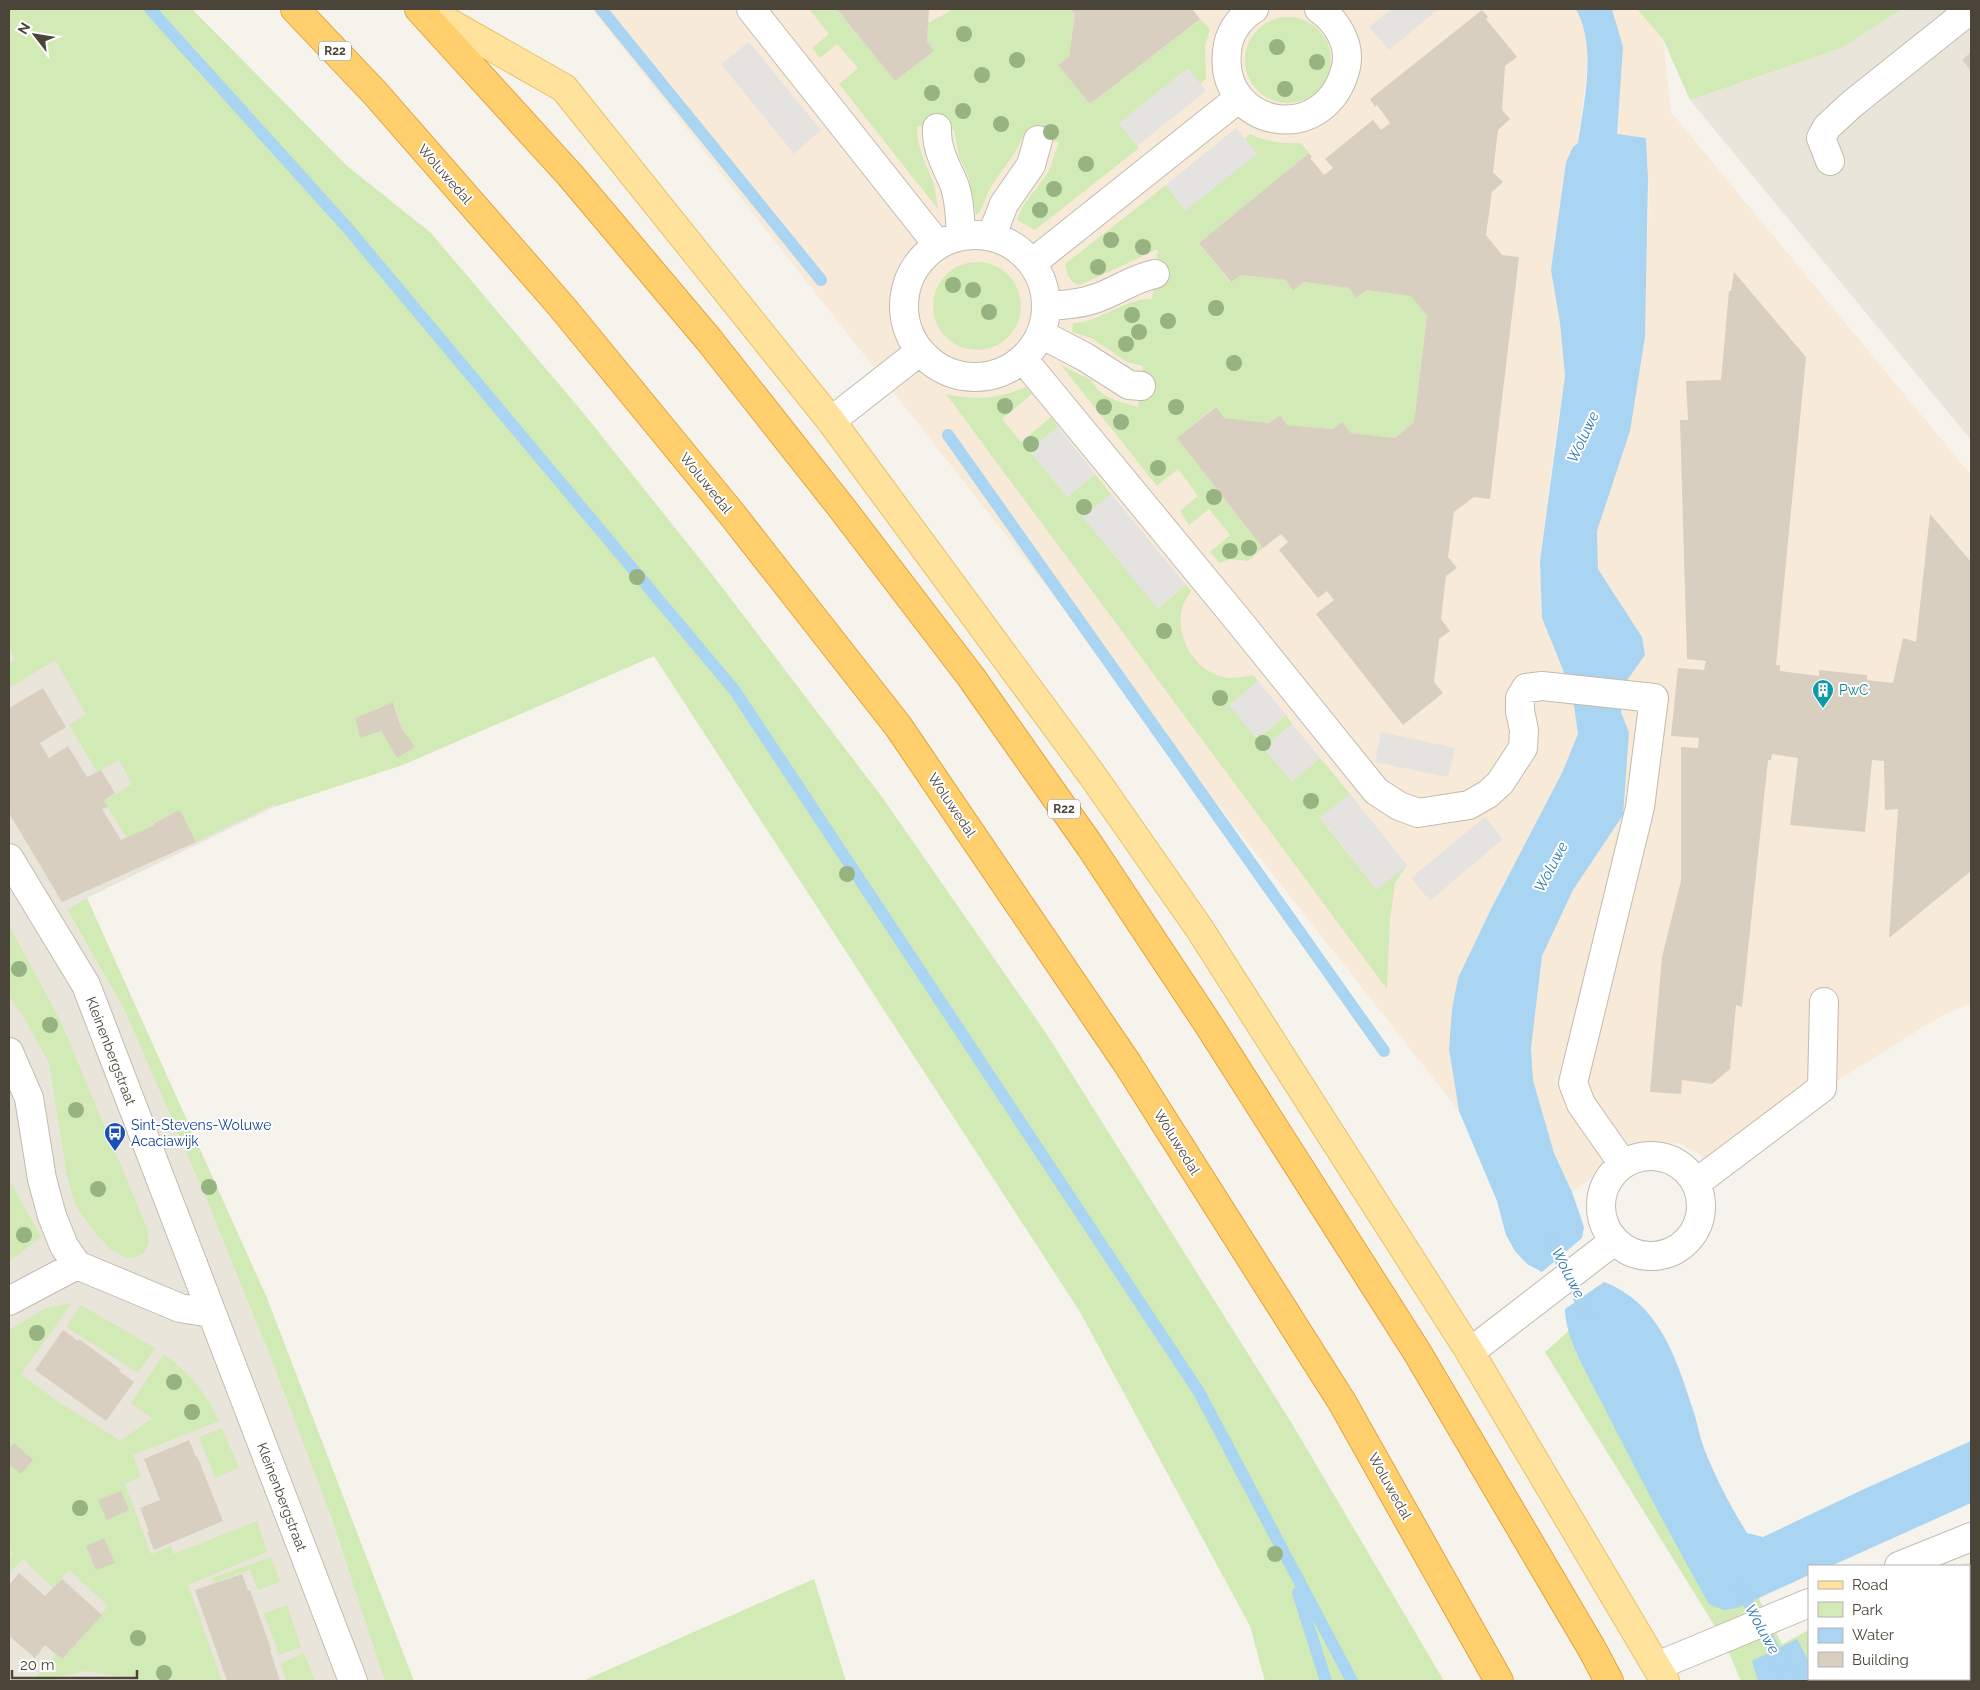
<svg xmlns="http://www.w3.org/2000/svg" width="1980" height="1690" viewBox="0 0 1980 1690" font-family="Raleway,sans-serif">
<rect width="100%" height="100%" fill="#f6f3ec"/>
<path fill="#eae5da" d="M 1902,9 L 1971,9 L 1971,440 L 1690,100 L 1842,48 Z
M 9,354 L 279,802 L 274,807 L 87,898 L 67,911 L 125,1011 L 202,1189 L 271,1358 L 331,1517 L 385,1681 L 9,1681 Z
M 1971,1562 L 1971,1681 L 1946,1681 L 1944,1679 L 1969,1679 L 1969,1566 L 1958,1566 Z"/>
<path fill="#f7ead8" d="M 592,9 L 1576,9 L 1583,22 L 1588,49 L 1586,78 L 1578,143 L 1573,147 L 1566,162 L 1551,270 L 1560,322 L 1565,378 L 1555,442 L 1540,561 L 1542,618 L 1563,670 L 1574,706 L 1578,734 L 1562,776 L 1504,883 L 1458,978 L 1452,1009 L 1449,1049 L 1459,1111 Z
M 1612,9 L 1637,9 L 1663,39 L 1671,112 L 1971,475 L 1971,1003 L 1941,1016 L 1707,1162 L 1699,1154 L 1677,1143 L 1655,1141 L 1637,1143 L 1620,1149 L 1608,1158 L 1588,1181 L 1572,1192 L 1554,1153 L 1533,1080 L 1531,1048 L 1542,956 L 1573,890 L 1629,733 L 1621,712 L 1625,683 L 1642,637 L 1598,569 L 1597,530 L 1629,435 L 1644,345 L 1649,192 L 1646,138 L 1617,134 L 1621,59 L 1615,18 Z"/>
<path fill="#d2eab5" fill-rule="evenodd" d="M 9,9 L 192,9 L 346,165 L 431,233 L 585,415 L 715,578 L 882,797 L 1046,1033 L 1291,1422 L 1444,1681 L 1265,1681 L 1250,1626 L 1080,1312 L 654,656 L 403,765 L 274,807 L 277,803 L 196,842 L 180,810 L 155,822 L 155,825 L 127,838 L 104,801 L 132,784 L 119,760 L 97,772 L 69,725 L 86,714 L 55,660 L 9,688 L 9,663 L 15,659 L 9,648 ZM 394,703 L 402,729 L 397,757 L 381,731 L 360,737 L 355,718 L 375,711 L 375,709 Z
M 809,9 L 837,9 L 895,81 L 934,51 L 927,41 L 928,23 L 954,9 L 1070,9 L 1075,14 L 1069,57 L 1058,65 L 1090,104 L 1200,19 L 1210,29 L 1205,46 L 1206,79 L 1200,84 L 1188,68 L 1119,123 L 1139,148 L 1035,230 L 1017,220 L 1023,206 L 1049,171 L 1059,142 L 1022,138 C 1015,157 998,173 989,191 C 985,198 983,210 976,215 L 969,178 L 959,156 L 954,130 L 917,126 C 917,148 925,162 933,182 C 936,190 936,200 938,209 L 839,84 L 858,68 L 837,44 L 820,58 L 812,48 L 829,34 Z
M 1637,9 L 1902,9 L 1842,48 L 1690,100 L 1663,39 Z
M1245 60a43 43 0 1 1 86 0a43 43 0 1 1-86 0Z
M 1250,134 C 1267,142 1283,144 1301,143 L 1309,153 L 1199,243 L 1230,282 L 1241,275 L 1286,280 L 1293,291 L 1304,282 L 1349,288 L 1356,298 L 1367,290 L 1411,296 L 1427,316 L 1414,422 L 1395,438 L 1351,433 L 1342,422 L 1333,429 L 1287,425 L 1280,415 L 1269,423 L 1224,418 L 1215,407 L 1177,438 L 1263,548 L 1248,561 L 1230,559 L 1220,563 L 1210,552 L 1230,535 L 1209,509 L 1189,525 L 1180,511 L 1198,496 L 1178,469 L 1157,486 L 1061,365 L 1091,380 L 1098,390 L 1106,396 L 1117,401 L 1138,407 L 1143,366 L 1127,362 L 1091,338 L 1072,332 L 1073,323 C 1102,322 1125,297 1152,299 L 1158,249 L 1080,285 L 1075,284 L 1068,276 L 1065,264 L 1166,185 L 1185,210 L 1256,154 L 1245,139 Z
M933 306a44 44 0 1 1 88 0a44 44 0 1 1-88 0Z
M 1026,387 L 1032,394 L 1002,419 L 1021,442 L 1051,417 L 1058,427 L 1029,450 L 1067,497 L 1095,474 L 1111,494 L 1083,517 L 1158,608 L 1186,585 L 1191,591 C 1188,596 1185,600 1183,605 C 1173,637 1196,675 1230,678 C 1237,678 1246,676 1253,675 L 1258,681 L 1230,705 L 1257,739 L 1286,715 L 1292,724 L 1264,748 L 1292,782 L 1320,758 L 1350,794 L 1320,818 L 1376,889 L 1407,865 L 1395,883 L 1390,920 L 1387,989 L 946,394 C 974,401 1000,398 1026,387 Z
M 87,898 L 267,1298 L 414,1681 L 385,1681 L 331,1517 L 271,1358 L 202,1189 L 125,1011 L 67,910 Z
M 9,925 L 61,1022 L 147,1228 L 149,1243 L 144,1253 L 133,1258 L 126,1258 L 110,1249 L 93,1230 L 75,1205 L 67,1175 L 49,1063 L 26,1021 L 9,996 Z
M 9,1179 L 41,1237 L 9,1262 Z
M 1606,1298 L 1782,1644 L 1809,1630 L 1809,1679 L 1944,1679 L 1946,1681 L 1741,1681 L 1724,1641 L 1545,1352 Z
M 72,1303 L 21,1374 L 60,1403 L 121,1441 L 152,1418 L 131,1403 L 164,1354 C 188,1372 207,1393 219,1421 L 133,1455 L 141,1477 L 125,1484 L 151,1554 L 171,1546 L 174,1554 L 257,1521 L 267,1552 L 188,1585 L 222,1681 L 146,1681 L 86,1671 L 57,1677 L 52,1681 L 32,1681 L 56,1654 L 62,1659 L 108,1606 L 69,1570 L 53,1588 L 23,1559 L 9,1574 L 9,1557 L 13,1553 L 9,1549 L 9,1330 L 46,1308 Z
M 81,1305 L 155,1348 L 138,1373 L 66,1327 Z
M 222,1428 L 239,1468 L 215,1478 L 199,1437 Z
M 271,1557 L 280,1582 L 258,1590 L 250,1570 L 213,1583 L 212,1578 Z
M 814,1579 L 846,1681 L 583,1681 Z
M 287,1605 L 301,1647 L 279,1655 L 264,1613 Z
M 304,1653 L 315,1681 L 286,1681 L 281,1663 Z"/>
<path fill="#e5e3e0" d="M 1392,9 L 1439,9 L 1389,50 L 1369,27 Z
M 749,42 L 821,130 L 794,154 L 721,64 Z
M 1188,68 L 1206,91 L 1137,146 L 1119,123 Z
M 1236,128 L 1257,154 L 1185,211 L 1166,185 Z
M 1058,427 L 1095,474 L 1067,497 L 1029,450 Z
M 1111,494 L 1186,585 L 1157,608 L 1083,517 Z
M 1258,681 L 1286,715 L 1257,739 L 1229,705 Z
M 1292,724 L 1320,758 L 1292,782 L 1263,748 Z
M 1381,732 L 1455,748 L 1448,777 L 1375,762 Z
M 1350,794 L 1407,865 L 1377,890 L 1320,817 Z
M 1485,817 L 1503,839 L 1430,901 L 1411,878 Z"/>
<path fill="#a9d4f2" d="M 1576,9 L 1612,9 L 1623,47 L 1617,134 L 1646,138 L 1648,179 L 1645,337 L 1630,431 L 1597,531 L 1598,569 L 1642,637 L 1645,655 L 1625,683 L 1621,712 L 1629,733 L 1623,815 L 1573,890 L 1542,956 L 1531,1048 L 1533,1080 L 1554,1153 L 1572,1192 L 1584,1227 L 1582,1238 L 1542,1272 L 1527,1264 L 1515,1251 L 1506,1235 L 1497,1201 L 1459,1111 L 1449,1049 L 1452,1009 L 1458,978 L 1492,907 L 1562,773 L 1578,734 L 1574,706 L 1563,670 L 1542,618 L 1540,561 L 1565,376 L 1560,323 L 1551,270 L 1566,162 L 1573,147 L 1578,143 C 1584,101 1597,47 1576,9 Z
M 1604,1282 C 1657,1302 1675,1354 1691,1404 C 1697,1419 1699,1436 1705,1451 C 1716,1479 1731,1507 1747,1533 L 1763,1537 L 1862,1490 L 1971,1441 L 1971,1503 L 1831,1566 L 1809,1566 L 1809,1575 L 1737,1608 L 1724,1610 L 1709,1604 C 1671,1537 1636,1470 1601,1401 C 1588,1375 1565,1338 1565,1309 Z
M 1797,1639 L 1809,1662 L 1809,1679 L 1817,1679 L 1818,1681 L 1758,1681 L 1752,1661 Z"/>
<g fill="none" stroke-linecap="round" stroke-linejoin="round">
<path stroke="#a9d4f2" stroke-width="12" d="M 150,9 L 345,225 L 735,691 L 1199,1392 L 1352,1681
M 601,9 L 821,280
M 948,435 L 1384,1051
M 1553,1245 L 1587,1314
M 1741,1589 L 1791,1681
M 1298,1593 L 1326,1681"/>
</g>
<path fill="#d8cfc1" d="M 837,9 L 929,9 L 927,41 L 934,51 L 895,81 Z
M 1070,9 L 1192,9 L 1200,19 L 1090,104 L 1058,65 L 1069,57 L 1075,14 Z
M 1482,10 L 1488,17 L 1486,19 L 1517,57 L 1505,66 L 1502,110 L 1510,119 L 1498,130 L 1493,172 L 1503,182 L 1492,192 L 1486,235 L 1502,255 L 1519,257 L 1490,499 L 1474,497 L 1454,512 L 1448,557 L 1457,568 L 1446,576 L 1441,619 L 1450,631 L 1439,639 L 1434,682 L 1443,693 L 1403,725 L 1316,614 L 1334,600 L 1327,591 L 1318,598 L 1279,550 L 1288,542 L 1281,534 L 1263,548 L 1177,438 L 1216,407 L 1224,418 L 1269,423 L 1280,415 L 1287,425 L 1333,429 L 1342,422 L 1351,433 L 1395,438 L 1414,422 L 1427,316 L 1411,296 L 1367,290 L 1356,298 L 1349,288 L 1304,282 L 1293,291 L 1286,280 L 1241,275 L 1231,282 L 1199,243 L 1309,153 L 1312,157 L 1310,158 L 1324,175 L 1333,168 L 1325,159 L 1373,120 L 1381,130 L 1390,123 L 1377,105 L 1375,107 L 1370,99 Z
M 1971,52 L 1971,71 L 1962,60 Z
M 1734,272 L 1806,357 L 1776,665 L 1780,665 L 1780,671 L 1819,676 L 1819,670 L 1867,675 L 1867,680 L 1893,683 L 1903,638 L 1916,642 L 1930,514 L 1971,562 L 1971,871 L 1889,938 L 1898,809 L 1885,810 L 1884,761 L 1872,760 L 1865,832 L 1790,825 L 1798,758 L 1772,754 L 1771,760 L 1768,760 L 1742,1007 L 1736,1005 L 1730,1069 L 1712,1084 L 1682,1080 L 1681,1094 L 1650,1092 L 1662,957 L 1681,881 L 1681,747 L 1698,748 L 1699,738 L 1671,736 L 1678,668 L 1704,670 L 1706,661 L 1687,659 L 1680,420 L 1688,420 L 1686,381 L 1721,380 L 1729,291 L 1731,291 Z
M 43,688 L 66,727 L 40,743 L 49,758 L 68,746 L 87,777 L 101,770 L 115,793 L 104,801 L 108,807 L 102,809 L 121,840 L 155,825 L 154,823 L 180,810 L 196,842 L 62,902 L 9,813 L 9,708 Z
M 393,702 L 402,729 L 415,747 L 397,758 L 381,731 L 360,738 L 355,718 Z
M 63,1330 L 78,1341 L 79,1339 L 121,1370 L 119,1371 L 134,1382 L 106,1421 L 35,1370 Z
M 189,1440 L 196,1457 L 197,1456 L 223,1521 L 154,1550 L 147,1532 L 149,1531 L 140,1508 L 160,1500 L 144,1459 Z
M 14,1443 L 33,1460 L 21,1474 L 9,1464 L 9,1449 Z
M 121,1491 L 129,1510 L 107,1520 L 98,1500 Z
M 104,1538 L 115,1563 L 96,1570 L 86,1546 Z
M 19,1573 L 45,1596 L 62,1579 L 102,1615 L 62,1659 L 45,1645 L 35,1658 L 9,1636 L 9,1585 Z
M 242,1574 L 248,1590 L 250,1590 L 271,1649 L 270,1650 L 280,1681 L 227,1681 L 195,1590 Z"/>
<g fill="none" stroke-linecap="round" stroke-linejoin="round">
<g stroke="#c2bbae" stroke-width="30">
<path id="minor" d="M 751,9 L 938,245
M 1254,9 C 1239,18 1228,34 1227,52 C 1219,128 1326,149 1346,67 C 1351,45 1337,21 1319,9
M 937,128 C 936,150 946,165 954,184 C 960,200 960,220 961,236
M 1830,161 L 1821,138 L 1827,127 L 1852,104 L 1971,9
M904 306a71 71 0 1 1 142 0a71 71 0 1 1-142 0Z
M 991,237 L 1004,204 L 1031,165 L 1038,140
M 1032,263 L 1239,98
M 1046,306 C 1063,305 1080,304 1097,298 C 1117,291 1134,278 1155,274
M 1041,334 L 1085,357 L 1129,385 L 1141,386
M 1023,359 L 1238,620 L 1376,791 L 1399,806 L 1418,813 L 1469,805 L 1488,794 L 1500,783 L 1523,748 L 1524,730 L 1520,711 L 1520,698 L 1526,688 L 1542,686 L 1654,698 L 1640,807 L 1573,1083 L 1581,1104 L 1623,1164
M 831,421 L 919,352
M 9,858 L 86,985 L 353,1681
M 9,1052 L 29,1098 L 42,1179 L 52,1216 L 64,1246 L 77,1265 L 180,1308 L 211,1313
M1601 1206a50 50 0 1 1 100 0a50 50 0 1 1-100 0Z
M 1696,1183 L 1822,1088 L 1824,1002
M 9,1301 L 77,1265
M 1470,1352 L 1614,1241
M 1899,1566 L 1971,1537
M 1657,1666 L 1809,1603
M 1952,1679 L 1955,1681"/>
</g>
<g stroke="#e6c16a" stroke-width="30">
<path id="major" d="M 425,9 L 564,88 L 831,421 L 1092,775 L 1199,928 L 1470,1352 L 1665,1681"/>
</g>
<g stroke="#e0a43c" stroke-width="30">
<path id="highway" d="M 295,9 L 375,93 L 562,307 L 731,513 L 898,726 L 1127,1063 L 1342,1402 L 1499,1681
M 419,9 L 570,175 L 709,340 L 841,507 L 971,677 L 1090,846 L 1208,1024 L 1417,1352 L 1592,1649 L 1609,1681"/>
</g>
<use href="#minor" stroke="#fff" stroke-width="28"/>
<use href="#major" stroke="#ffe39c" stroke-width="28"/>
<use href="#highway" stroke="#ffcf6e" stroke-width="28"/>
</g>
<g fill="#97b381">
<circle cx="964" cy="34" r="8"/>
<circle cx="1277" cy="47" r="8"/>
<circle cx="1017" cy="60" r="8"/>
<circle cx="1317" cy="62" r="8"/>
<circle cx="982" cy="75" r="8"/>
<circle cx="1285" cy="89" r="8"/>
<circle cx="932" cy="93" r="8"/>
<circle cx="963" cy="111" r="8"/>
<circle cx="1001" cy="124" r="8"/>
<circle cx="1051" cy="132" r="8"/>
<circle cx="1086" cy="164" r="8"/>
<circle cx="1054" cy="189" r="8"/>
<circle cx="1040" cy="210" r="8"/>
<circle cx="1111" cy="240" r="8"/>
<circle cx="1143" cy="247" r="8"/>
<circle cx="1098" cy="267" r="8"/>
<circle cx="953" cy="285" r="8"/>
<circle cx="973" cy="290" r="8"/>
<circle cx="1216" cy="308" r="8"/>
<circle cx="989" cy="312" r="8"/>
<circle cx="1132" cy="315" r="8"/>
<circle cx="1168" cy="321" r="8"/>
<circle cx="1139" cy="332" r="8"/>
<circle cx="1126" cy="344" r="8"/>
<circle cx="1234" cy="363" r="8"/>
<circle cx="1005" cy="406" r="8"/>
<circle cx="1104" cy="407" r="8"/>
<circle cx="1176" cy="407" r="8"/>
<circle cx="1121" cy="422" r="8"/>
<circle cx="1031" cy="444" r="8"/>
<circle cx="1158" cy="468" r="8"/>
<circle cx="1214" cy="497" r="8"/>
<circle cx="1084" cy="507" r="8"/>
<circle cx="1249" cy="548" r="8"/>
<circle cx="1230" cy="551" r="8"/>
<circle cx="637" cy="577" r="8"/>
<circle cx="1164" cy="631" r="8"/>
<circle cx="1220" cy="698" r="8"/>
<circle cx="1263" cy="743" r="8"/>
<circle cx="1311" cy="801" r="8"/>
<circle cx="847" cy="874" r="8"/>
<circle cx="19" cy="969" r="8"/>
<circle cx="50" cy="1025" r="8"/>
<circle cx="76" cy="1110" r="8"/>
<circle cx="209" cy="1187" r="8"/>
<circle cx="98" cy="1189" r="8"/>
<circle cx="24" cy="1235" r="8"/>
<circle cx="37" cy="1333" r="8"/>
<circle cx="174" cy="1382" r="8"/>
<circle cx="192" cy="1412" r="8"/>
<circle cx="80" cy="1508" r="8"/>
<circle cx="1275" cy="1554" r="8"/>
<circle cx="138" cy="1638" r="8"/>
<circle cx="164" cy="1673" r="8"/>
</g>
<defs>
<g id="building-pin" transform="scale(1.125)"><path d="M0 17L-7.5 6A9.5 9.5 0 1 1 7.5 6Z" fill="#0f9aa8" stroke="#fff"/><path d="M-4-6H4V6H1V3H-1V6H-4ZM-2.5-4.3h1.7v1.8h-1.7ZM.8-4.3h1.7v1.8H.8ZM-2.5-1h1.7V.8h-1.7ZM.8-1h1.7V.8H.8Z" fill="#fff"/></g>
<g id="bus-pin" transform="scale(1.125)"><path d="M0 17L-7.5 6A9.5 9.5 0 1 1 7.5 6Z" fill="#1a4fb4" stroke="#fff"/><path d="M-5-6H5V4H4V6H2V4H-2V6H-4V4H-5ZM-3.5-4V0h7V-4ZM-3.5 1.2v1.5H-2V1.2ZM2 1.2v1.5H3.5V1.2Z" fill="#fff"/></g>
</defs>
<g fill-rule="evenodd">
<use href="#building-pin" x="1823" y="690"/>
<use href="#bus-pin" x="115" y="1133"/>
</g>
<g text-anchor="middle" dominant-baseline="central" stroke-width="4" stroke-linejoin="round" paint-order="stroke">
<g fill="#fff" stroke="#817c74" stroke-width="1">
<rect x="319" y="41.5" width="32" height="19" rx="4"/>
<rect x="1048" y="799.5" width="32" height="19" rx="4"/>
</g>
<g font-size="12" font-weight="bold" fill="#4b4439">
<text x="335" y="51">R22</text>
<text x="1064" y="809">R22</text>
</g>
<g font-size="14" fill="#4b4439" stroke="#fff">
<text transform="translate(445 174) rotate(49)">Woluwedal</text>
<text transform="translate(706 483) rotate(51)">Woluwedal</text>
<text transform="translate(952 805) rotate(56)">Woluwedal</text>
<text transform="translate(111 1051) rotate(69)">Kleinenbergstraat</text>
<text transform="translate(1177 1142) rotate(58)">Woluwedal</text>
<text transform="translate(1390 1486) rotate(61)">Woluwedal</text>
<text transform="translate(282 1497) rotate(69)">Kleinenbergstraat</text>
</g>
<g font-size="14" fill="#0d838f" stroke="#fff" text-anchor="start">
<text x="1839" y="690">PwC</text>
</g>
<g font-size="14" fill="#164399" stroke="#fff" text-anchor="start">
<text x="131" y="1125">Sint-Stevens-Woluwe<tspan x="131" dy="16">Acaciawijk</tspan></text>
</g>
<g font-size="15" font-style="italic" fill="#2e7ab2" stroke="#fff">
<text transform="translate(1583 437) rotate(-65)">Woluwe</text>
<text transform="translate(1551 867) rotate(-62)">Woluwe</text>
<text transform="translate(1568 1273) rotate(63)">Woluwe</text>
<text transform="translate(1762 1629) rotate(61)">Woluwe</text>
</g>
</g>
<rect width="1980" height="1690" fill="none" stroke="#4b4439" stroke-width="20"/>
<rect x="1808" y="1565" width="162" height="115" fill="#ffffff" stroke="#b7b4b0"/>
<rect x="1818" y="1581" width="25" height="8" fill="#ffe39c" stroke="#b7b4b0"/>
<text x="1852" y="1590" font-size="15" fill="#4b4439">Road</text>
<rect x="1818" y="1602" width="25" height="15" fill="#d2eab5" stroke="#b7b4b0"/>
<text x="1852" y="1615" font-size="15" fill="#4b4439">Park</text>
<rect x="1818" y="1628" width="25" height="15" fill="#a9d4f2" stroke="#b7b4b0"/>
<text x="1852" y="1640" font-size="15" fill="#4b4439">Water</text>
<rect x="1818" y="1652" width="25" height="15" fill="#d8cfc1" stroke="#b7b4b0"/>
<text x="1852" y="1665" font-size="15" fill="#4b4439">Building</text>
<g transform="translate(35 35) rotate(301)" stroke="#ffffff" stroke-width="4" paint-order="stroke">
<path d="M0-4L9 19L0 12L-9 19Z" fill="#4b4439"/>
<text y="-8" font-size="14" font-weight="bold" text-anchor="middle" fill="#4b4439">N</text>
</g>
<path d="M12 1670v8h125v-8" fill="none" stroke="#4b4439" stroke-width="2.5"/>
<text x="20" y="1670" font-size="15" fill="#4b4439" stroke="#ffffff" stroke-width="4" paint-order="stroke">20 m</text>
</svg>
